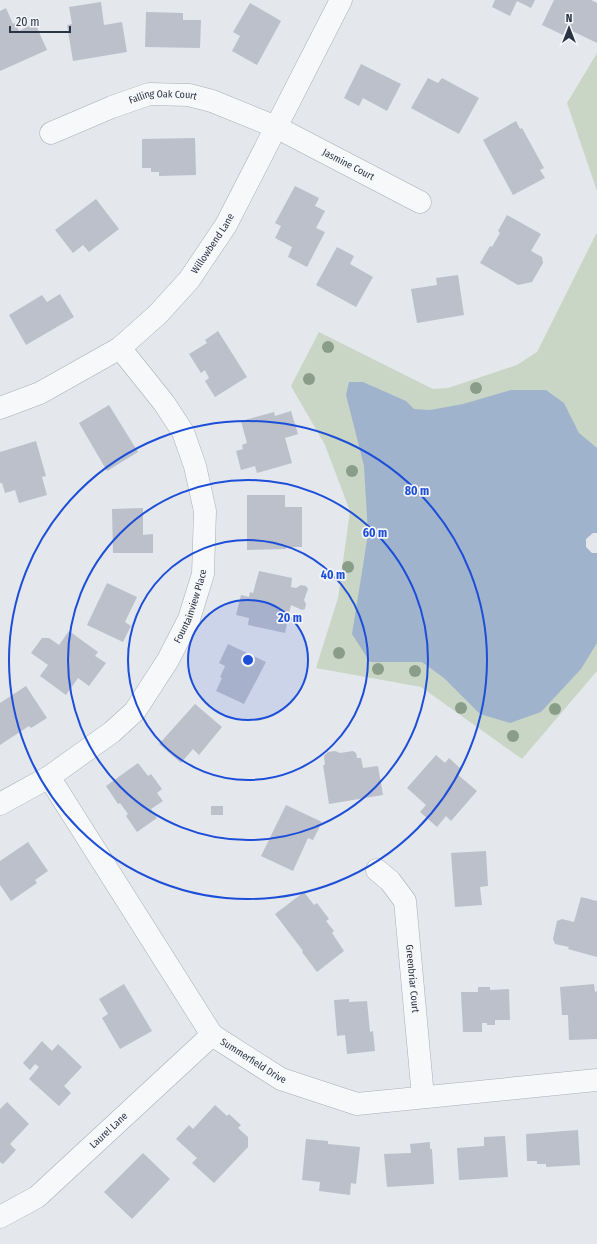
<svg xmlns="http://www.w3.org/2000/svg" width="597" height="1244" viewBox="0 0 597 1244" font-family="'Fira Sans Condensed',sans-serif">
<rect width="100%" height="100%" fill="#e4e7ec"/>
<path fill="#c9d6c5" d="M 597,53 L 597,191 L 567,103 Z
M 597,232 L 597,671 L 522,759 L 421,687 L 316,668 L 338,598 L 350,511 L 325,445 L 291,386 L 319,332 L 433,389 L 448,388 L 517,365 L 537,352 Z"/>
<path fill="#9fb4cc" d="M 349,382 L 363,382 L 406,401 L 414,409 L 430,410 L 463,404 L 511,390 L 546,390 L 564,403 L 579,433 L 597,448 L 597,643 L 581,669 L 541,712 L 510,723 L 480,714 L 444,678 L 422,662 L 370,662 L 352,634 L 368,534 L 364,466 L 346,395 Z"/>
<path fill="#e4e7ec" d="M 593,533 L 597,533 L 597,553 L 592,553 L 586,547 L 586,539 Z"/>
<path fill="#bbc0ca" d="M 495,0 L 535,0 L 531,8 L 517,1 L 510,16 L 492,7 Z
M 554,0 L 591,0 L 597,3 L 597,43 L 566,28 L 563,35 L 542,25 Z
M 101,2 L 104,25 L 122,22 L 127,52 L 73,61 L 67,25 L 72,24 L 69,7 Z
M 250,3 L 281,21 L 257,65 L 232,51 L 240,36 L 233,32 Z
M 6,8 L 13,24 L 15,23 L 19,31 L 35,23 L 47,50 L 0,71 L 0,11 Z
M 146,12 L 183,13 L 183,20 L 201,20 L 200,48 L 145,47 Z
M 361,64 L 401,84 L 387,111 L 363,98 L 359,106 L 344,98 Z
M 428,78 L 438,83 L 442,78 L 479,98 L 459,134 L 411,108 Z
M 516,121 L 520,129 L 522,128 L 544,168 L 540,170 L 545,178 L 513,195 L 483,140 Z
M 195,138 L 196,175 L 159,176 L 159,172 L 151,172 L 151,168 L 142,168 L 142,139 Z
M 295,186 L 319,198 L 315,206 L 325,211 L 316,228 L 325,232 L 307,267 L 288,257 L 292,247 L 275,238 L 281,226 L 275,223 Z
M 96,199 L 119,229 L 89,252 L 83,245 L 73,253 L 55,230 Z
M 507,215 L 541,234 L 531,251 L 542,257 L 543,263 L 532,282 L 518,285 L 480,263 L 490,246 L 492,247 L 500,233 L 498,231 Z
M 337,247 L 354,256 L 350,264 L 373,277 L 356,307 L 316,285 Z
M 458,275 L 464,315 L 417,323 L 411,289 L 437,285 L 436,278 Z
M 60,294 L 74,317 L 26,345 L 9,315 L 42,295 L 47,302 Z
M 218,331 L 247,377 L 215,397 L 205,381 L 209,378 L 205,370 L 201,373 L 189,354 L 207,343 L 205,340 Z
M 109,405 L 138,452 L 107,471 L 79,423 Z
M 291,411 L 298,434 L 285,438 L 292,463 L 257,473 L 255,466 L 241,470 L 236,451 L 243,449 L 242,445 L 247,443 L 241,421 L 274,412 L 275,416 Z
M 36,441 L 46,476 L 42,477 L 47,495 L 19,503 L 15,490 L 5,493 L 2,483 L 0,483 L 0,452 Z
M 247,495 L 285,495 L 285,507 L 302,507 L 302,547 L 286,547 L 286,549 L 247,550 Z
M 143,508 L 143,535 L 153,534 L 153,553 L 113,553 L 112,509 Z
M 259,571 L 292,578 L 291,587 L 296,588 L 301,585 L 306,586 L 308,589 L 304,600 L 306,604 L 305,609 L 302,610 L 291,605 L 285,633 L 248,625 L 249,618 L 236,615 L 241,595 L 249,597 L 250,592 L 253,593 Z
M 107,583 L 137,597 L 125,622 L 131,626 L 123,642 L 87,625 Z
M 69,631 L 98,652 L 95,656 L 106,663 L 89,686 L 78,678 L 66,695 L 40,676 L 48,665 L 31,653 L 42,638 L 49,638 L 59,645 Z
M 228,644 L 266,662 L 244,704 L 216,691 L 222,678 L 220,677 L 225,666 L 219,663 Z
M 26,686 L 47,718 L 31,728 L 29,726 L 0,745 L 0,703 Z
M 195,704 L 222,727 L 199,755 L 193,749 L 181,763 L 159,744 Z
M 335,751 L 340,753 L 353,751 L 356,753 L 357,758 L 361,758 L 363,768 L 378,766 L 383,795 L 329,804 L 323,765 L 325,765 L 324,756 L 328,752 Z
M 436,755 L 445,763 L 449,758 L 461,769 L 457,774 L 477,791 L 451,821 L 446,816 L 437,827 L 420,812 L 426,805 L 407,788 Z
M 138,763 L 148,776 L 151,774 L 162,789 L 157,793 L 163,801 L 151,809 L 157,818 L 137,832 L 126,816 L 128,814 L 120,803 L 118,804 L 106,786 Z
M 286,805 L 322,822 L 313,840 L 308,838 L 293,871 L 261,856 Z
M 211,806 L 223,806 L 223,815 L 211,815 Z
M 28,842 L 48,871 L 35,880 L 37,883 L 11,901 L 0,885 L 0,861 Z
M 486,851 L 488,886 L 480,887 L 482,905 L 455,907 L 451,853 Z
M 304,892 L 314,905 L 317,903 L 329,919 L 326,921 L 334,931 L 332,933 L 344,951 L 317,972 L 302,952 L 303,951 L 275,914 Z
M 581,897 L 597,901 L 597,957 L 568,949 L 569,947 L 555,944 L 553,939 L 557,921 L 562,919 L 574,922 Z
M 124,984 L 152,1031 L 120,1049 L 102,1018 L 108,1014 L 99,999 Z
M 594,984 L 595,992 L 597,991 L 597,1039 L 569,1040 L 568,1015 L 562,1015 L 560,987 Z
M 478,987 L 490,987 L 490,990 L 509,989 L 510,1020 L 495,1020 L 495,1025 L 487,1025 L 487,1023 L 482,1023 L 482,1032 L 463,1032 L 461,992 L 478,992 Z
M 349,999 L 349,1002 L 367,1001 L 370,1032 L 373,1031 L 375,1051 L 347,1054 L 345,1035 L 337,1036 L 334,1000 Z
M 42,1041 L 52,1051 L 58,1044 L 82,1067 L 64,1086 L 71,1093 L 59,1106 L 29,1079 L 39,1067 L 35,1064 L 30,1070 L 23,1063 Z
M 7,1102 L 29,1124 L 10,1144 L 16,1150 L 3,1164 L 0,1162 L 0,1109 Z
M 215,1105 L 227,1116 L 229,1114 L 241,1125 L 238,1128 L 248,1137 L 248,1147 L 214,1183 L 192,1163 L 197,1158 L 176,1139 L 189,1125 L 193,1129 Z
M 578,1130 L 580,1165 L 546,1167 L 546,1164 L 537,1164 L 537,1161 L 527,1161 L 526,1134 Z
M 505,1136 L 508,1177 L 459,1180 L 457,1148 L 484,1146 L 484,1137 Z
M 306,1139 L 328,1141 L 328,1144 L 360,1147 L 356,1184 L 351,1183 L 350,1195 L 319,1191 L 320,1182 L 302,1180 Z
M 430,1142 L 430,1149 L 432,1149 L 434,1184 L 387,1187 L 384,1154 L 411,1153 L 410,1144 Z
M 143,1153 L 170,1179 L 132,1219 L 104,1192 Z"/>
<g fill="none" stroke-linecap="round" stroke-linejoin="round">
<g stroke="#a9aeb7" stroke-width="23">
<g id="minor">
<path id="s1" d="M 51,133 L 112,107 L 149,94 L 189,95 L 212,101 L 276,127 L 420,202"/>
<path id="s2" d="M 0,408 L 40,393 L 120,348 L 158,314 L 189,280 L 226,225 L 341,0"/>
<path id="s3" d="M 49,777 L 212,1035 L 281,1079 L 357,1104 L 597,1080"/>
<path id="s4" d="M 0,804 L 49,777 L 112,732 L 135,711 L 168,660 L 189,619 L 203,574 L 205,511 L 195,466 L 183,432 L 164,403 L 120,348"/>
<path id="s5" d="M 377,870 L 390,881 L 405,901 L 423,1097"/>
<path id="s6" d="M 0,1217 L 37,1197 L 212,1035"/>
</g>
</g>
<use href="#minor" stroke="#f7f8fa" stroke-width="22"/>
</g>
<g fill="#899d89">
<circle cx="328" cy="347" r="6"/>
<circle cx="309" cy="379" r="6"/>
<circle cx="476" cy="388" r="6"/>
<circle cx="352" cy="471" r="6"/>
<circle cx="348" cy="567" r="6"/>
<circle cx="339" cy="653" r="6"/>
<circle cx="378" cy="669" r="6"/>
<circle cx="415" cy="671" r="6"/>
<circle cx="461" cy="708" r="6"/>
<circle cx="555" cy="709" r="6"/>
<circle cx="513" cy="736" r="6"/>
</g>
<circle cx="248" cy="660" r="60" fill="#1d4ed8" fill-opacity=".12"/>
<g fill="none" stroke="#1d4ed8" stroke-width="2">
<circle cx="248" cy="660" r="60"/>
<circle cx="248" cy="660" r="120"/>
<circle cx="248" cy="660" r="180"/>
<circle cx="248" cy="660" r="239"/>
</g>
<g text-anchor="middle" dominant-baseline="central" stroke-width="3.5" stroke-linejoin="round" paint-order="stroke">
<g font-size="10" fill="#2b3445" stroke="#f4f6f9">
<text stroke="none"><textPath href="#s1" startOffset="119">Falling Oak Court</textPath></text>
<text stroke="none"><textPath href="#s1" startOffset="320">Jasmine Court</textPath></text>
<text stroke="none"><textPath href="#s2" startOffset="275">Willowbend Lane</textPath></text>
<text stroke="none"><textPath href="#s4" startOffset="284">Fountainview Place</textPath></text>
<text stroke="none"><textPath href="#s5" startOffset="120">Greenbriar Court</textPath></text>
<text stroke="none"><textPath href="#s3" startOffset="354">Summerfield Drive</textPath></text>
<text stroke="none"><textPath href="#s6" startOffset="140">Laurel Lane</textPath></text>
</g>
</g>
<circle cx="248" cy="660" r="6" fill="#1d4ed8" stroke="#f4f6f9" stroke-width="2"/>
<g font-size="12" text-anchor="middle" font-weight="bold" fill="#1d4ed8" stroke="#f4f6f9" stroke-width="3.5" stroke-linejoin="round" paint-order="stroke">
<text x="417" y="495">80 m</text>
<text x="375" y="537">60 m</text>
<text x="333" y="579">40 m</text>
<text x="290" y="622">20 m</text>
</g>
<g transform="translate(569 28)" stroke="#f4f6f9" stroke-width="3" paint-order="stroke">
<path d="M0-3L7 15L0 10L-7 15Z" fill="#2b3445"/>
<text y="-6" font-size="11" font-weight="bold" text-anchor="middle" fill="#2b3445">N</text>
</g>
<path d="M10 26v6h60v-6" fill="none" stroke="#2b3445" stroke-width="2"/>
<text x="16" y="26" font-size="12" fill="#2b3445" stroke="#f4f6f9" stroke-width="3" paint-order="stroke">20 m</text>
</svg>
